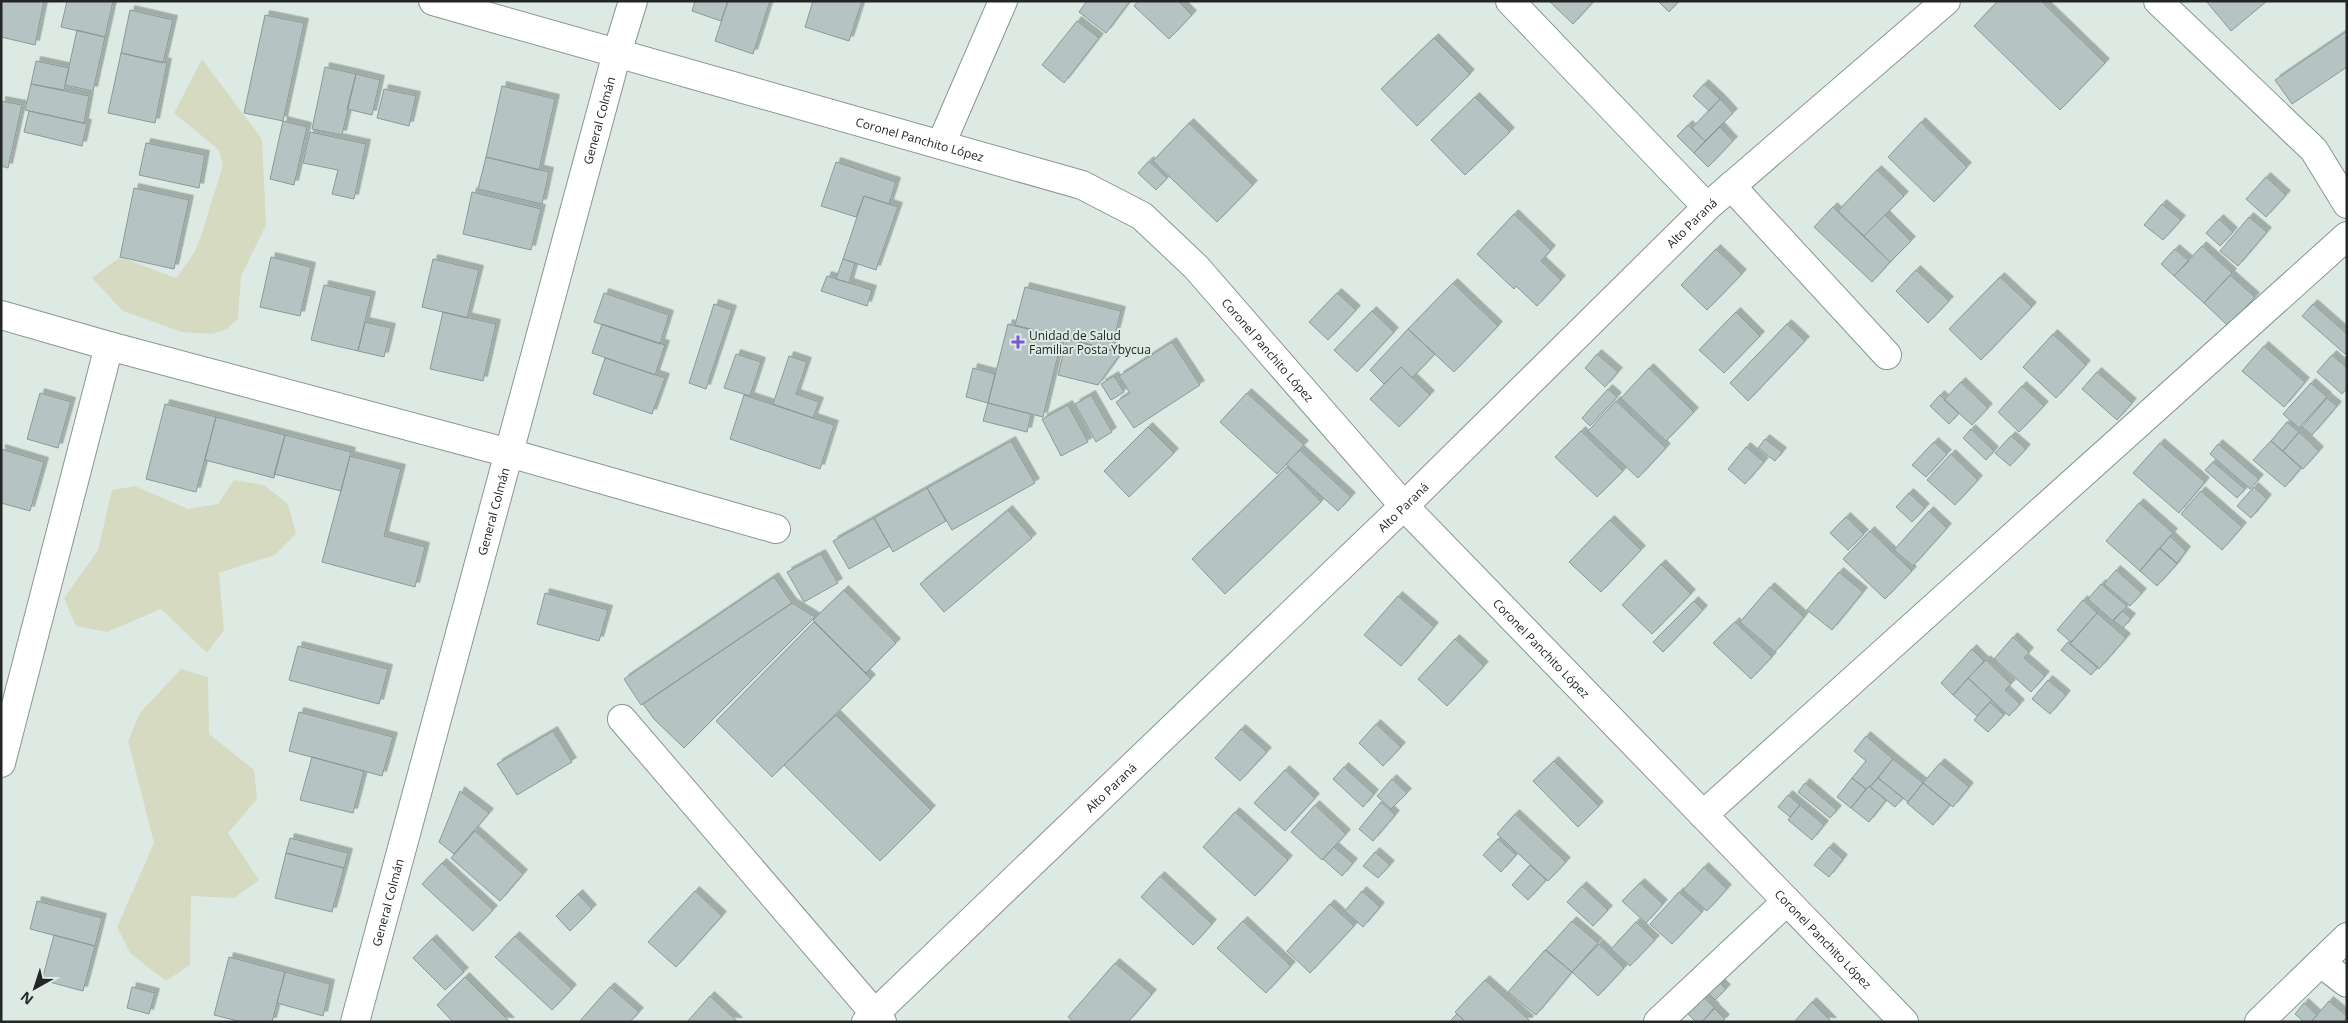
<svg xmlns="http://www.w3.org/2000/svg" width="2348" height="1023" viewBox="0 0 2348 1023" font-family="'Open Sans',sans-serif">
<defs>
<filter id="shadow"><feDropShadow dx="4.5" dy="-4.5" stdDeviation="0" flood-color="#0004"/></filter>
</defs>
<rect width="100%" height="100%" fill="#ddeae4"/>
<path fill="#d6dac1" d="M 202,59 L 262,139 L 266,225 L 241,276 L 238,319 L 227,329 L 212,334 L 182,332 L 123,311 L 92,278 L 120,257 L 176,278 L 194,253 L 200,239 L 223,165 L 219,150 L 174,113 Z
M 234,480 L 264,485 L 288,504 L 296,534 L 275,555 L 219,573 L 224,630 L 207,653 L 161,609 L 107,632 L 76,626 L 64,598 L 98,550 L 112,490 L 135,486 L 188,509 L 218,504 Z
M 181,669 L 208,677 L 209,734 L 254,770 L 257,799 L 228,833 L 259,880 L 234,898 L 191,896 L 190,965 L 166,981 L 130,953 L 117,927 L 154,843 L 128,741 L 140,713 Z"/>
<path fill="#b5c3c2" stroke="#8b9998" filter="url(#shadow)" d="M 1,1 L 44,1 L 35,45 L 1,37 Z
M 67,1 L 113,1 L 105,37 L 61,27 Z
M 695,1 L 728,1 L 721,21 L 692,11 Z
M 728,1 L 770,1 L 753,54 L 715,41 Z
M 813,1 L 862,1 L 849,41 L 805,27 Z
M 1087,1 L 1130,1 L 1106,33 L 1079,12 Z
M 1138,1 L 1178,1 L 1192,15 L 1169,39 L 1134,6 Z
M 1549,1 L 1594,1 L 1573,24 Z
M 1658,1 L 1679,1 L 1669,12 Z
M 1998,1 L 2041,1 L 2105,63 L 2060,110 L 1974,26 Z
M 2206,1 L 2267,1 L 2231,31 Z
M 130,10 L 173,20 L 163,63 L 121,53 Z
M 265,15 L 304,23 L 283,121 L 244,113 Z
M 1077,21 L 1099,38 L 1064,83 L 1042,65 Z
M 77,30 L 105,37 L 93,91 L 65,85 Z
M 2347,31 L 2347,67 L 2292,104 L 2275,80 Z
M 1434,38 L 1470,74 L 1417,126 L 1381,89 Z
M 121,53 L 167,63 L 155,123 L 108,113 Z
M 36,61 L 69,68 L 64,90 L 31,84 Z
M 325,67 L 356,74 L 342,135 L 312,129 Z
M 356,74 L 380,80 L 372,115 L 347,109 Z
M 31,84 L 89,96 L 84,123 L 25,110 Z
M 1704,84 L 1720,99 L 1709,111 L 1693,96 Z
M 502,86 L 555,99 L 539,170 L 486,157 Z
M 384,89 L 416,96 L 409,126 L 377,118 Z
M 1475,97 L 1510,132 L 1465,175 L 1431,140 Z
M 1720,99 L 1733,113 L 1705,141 L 1692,128 Z
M 1,101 L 22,105 L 8,168 L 1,166 Z
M 29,111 L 87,124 L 82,146 L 24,132 Z
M 283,121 L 307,127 L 294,185 L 270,179 Z
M 1921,122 L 1967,167 L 1934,202 L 1888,157 Z
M 1189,123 L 1253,185 L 1217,222 L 1153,161 Z
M 1688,125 L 1705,141 L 1694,153 L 1677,136 Z
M 1720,127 L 1733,141 L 1708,167 L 1694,153 Z
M 310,132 L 366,144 L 354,199 L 332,194 L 338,170 L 303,163 Z
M 146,143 L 205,155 L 199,188 L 139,175 Z
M 486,157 L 549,172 L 542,204 L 478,189 Z
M 1149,161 L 1167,178 L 1156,190 L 1138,173 Z
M 836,162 L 896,182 L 889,204 L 864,196 L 856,217 L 821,206 Z
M 1877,170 L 1904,196 L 1864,236 L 1838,211 Z
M 2266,177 L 2286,195 L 2266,217 L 2246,199 Z
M 134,188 L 189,200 L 174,269 L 120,257 Z
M 472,192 L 541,209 L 531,250 L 463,234 Z
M 864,196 L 898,207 L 876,270 L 843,259 Z
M 2162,204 L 2181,220 L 2163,240 L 2144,225 Z
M 1833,207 L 1890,262 L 1872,282 L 1814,227 Z
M 1514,214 L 1551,250 L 1541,261 L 1561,280 L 1537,306 L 1516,286 L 1514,289 L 1477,254 Z
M 1885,215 L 1911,241 L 1890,262 L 1864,236 Z
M 2249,217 L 2267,232 L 2238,266 L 2220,251 Z
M 2219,219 L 2233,232 L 2220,246 L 2206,233 Z
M 2202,246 L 2232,273 L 2204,303 L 2174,276 Z
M 1716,249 L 1742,274 L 1707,310 L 1681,285 Z
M 2175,249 L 2189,261 L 2174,276 L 2161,264 Z
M 271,257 L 311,267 L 300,316 L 260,307 Z
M 433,259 L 479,270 L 467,318 L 422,307 Z
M 843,259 L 855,263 L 849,283 L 836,279 Z
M 1916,270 L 1949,301 L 1928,323 L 1896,291 Z
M 2230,275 L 2255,297 L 2228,326 L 2204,303 Z
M 827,276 L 872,290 L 867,306 L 821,291 Z
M 2000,277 L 2032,307 L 1981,360 L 1949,329 Z
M 1453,283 L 1498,326 L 1454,372 L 1408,329 Z
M 324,285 L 371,296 L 358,351 L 311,340 Z
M 1025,287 L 1121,311 L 1111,350 L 1015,325 Z
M 604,293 L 669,315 L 660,344 L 594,322 Z
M 1337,293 L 1356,310 L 1328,340 L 1309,322 Z
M 714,304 L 732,310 L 706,389 L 689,383 Z
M 2313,304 L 2347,334 L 2347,351 L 2345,354 L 2302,316 Z
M 1372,311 L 1394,332 L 1357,372 L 1334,350 Z
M 443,312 L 496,324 L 483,381 L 430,369 Z
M 1736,312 L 1760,336 L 1724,373 L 1699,350 Z
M 365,322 L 391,328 L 384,357 L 358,351 Z
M 602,324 L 665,345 L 655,375 L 592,353 Z
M 1008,324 L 1062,338 L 1043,417 L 988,403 Z
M 1787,324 L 1805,341 L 1748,401 L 1730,383 Z
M 1408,329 L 1435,354 L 1412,378 L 1401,367 L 1384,384 L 1370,370 Z
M 2053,334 L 2086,365 L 2056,398 L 2023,367 Z
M 1067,339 L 1121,353 L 1098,385 L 1058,375 Z
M 1172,342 L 1200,385 L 1134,428 L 1116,402 L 1130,393 L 1119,376 Z
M 2264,346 L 2305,382 L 2284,407 L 2242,371 Z
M 736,354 L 761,362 L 750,396 L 724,388 Z
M 1597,354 L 1618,372 L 1605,387 L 1585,368 Z
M 2332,355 L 2347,368 L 2347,388 L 2342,394 L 2317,372 Z
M 789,356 L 807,362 L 796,394 L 819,402 L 813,418 L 773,404 Z
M 605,358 L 665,378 L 652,414 L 593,394 Z
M 1401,367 L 1430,395 L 1399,427 L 1370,399 Z
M 973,368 L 995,374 L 988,403 L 966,397 Z
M 1649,368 L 1694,412 L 1666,441 L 1621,398 Z
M 2097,372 L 2132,403 L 2117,420 L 2082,389 Z
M 1114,376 L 1124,392 L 1111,400 L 1101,384 Z
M 1961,382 L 1988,408 L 1972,425 L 1944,400 Z
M 2311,383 L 2327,397 L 2299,428 L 2283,414 Z
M 2022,386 L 2044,406 L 2019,432 L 1998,412 Z
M 1608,389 L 1617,397 L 1590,426 L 1582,418 Z
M 40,393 L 71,402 L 58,448 L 27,439 Z
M 1247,393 L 1304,445 L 1277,474 L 1220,422 Z
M 744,395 L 834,425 L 820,469 L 730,439 Z
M 1091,395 L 1112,432 L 1096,442 L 1075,404 Z
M 1940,395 L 1959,413 L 1949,424 L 1930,406 Z
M 2327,398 L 2337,406 L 2312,435 L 2302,427 Z
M 1616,401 L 1666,448 L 1638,478 L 1588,431 Z
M 988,403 L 1031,414 L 1027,432 L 983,421 Z
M 165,404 L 216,417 L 196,492 L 146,479 Z
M 1068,405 L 1088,442 L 1061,456 L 1042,419 Z
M 216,417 L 285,435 L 274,478 L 205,460 Z
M 2287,422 L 2299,432 L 2283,451 L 2271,441 Z
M 1148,427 L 1174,453 L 1129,497 L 1104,471 Z
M 1971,429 L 1994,451 L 1986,460 L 1963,438 Z
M 1581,431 L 1623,471 L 1597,497 L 1555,457 Z
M 2299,432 L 2319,451 L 2303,469 L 2283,451 Z
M 285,435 L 351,452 L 341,491 L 274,474 Z
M 2011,436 L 2026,449 L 2010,466 L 1995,453 Z
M 1765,439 L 1782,452 L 1775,461 L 1758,448 Z
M 1011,441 L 1035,483 L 952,530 L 927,488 Z
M 2271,441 L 2301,468 L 2285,487 L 2253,460 Z
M 1934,442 L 1947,454 L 1926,477 L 1912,465 Z
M 2160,443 L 2205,482 L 2179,513 L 2133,473 Z
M 2218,444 L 2259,479 L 2250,489 L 2210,454 Z
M 1746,447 L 1764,462 L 1745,484 L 1728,469 Z
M 1,449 L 44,462 L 30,511 L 1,503 Z
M 1300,450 L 1351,497 L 1338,511 L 1286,464 Z
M 1951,454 L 1978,480 L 1955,505 L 1927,480 Z
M 350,456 L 401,469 L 384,536 L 425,547 L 415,587 L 322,562 Z
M 2213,462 L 2245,489 L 2237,498 L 2205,470 Z
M 1287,467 L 1321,502 L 1225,594 L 1192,559 Z
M 2254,487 L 2267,499 L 2251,518 L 2237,506 Z
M 927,488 L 946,521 L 893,552 L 874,518 Z
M 2201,491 L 2242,527 L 2222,550 L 2181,514 Z
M 1909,493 L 1925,508 L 1912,522 L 1896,507 Z
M 2139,503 L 2173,533 L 2140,571 L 2106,541 Z
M 1008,510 L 1032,538 L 944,612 L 920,584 Z
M 1929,511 L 1947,528 L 1913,566 L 1894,550 Z
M 1846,517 L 1864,534 L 1848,550 L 1830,533 Z
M 874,518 L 890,546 L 849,569 L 833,541 Z
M 1610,520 L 1641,550 L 1601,592 L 1569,562 Z
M 1870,531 L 1912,571 L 1885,599 L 1843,559 Z
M 2170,536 L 2186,551 L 2177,563 L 2160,548 Z
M 2159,548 L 2177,564 L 2157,586 L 2140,571 Z
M 821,554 L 838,583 L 804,602 L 787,572 Z
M 1661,564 L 1691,594 L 1652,634 L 1622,605 Z
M 2116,570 L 2142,593 L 2130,606 L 2104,584 Z
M 1839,572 L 1863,592 L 1832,630 L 1807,610 Z
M 774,577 L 792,603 L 641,705 L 624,679 Z
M 2101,584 L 2127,606 L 2113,621 L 2088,599 Z
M 1770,587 L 1804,617 L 1775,652 L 1740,622 Z
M 844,590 L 896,643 L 866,673 L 813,620 Z
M 545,593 L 608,610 L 599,641 L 537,624 Z
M 1398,596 L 1434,627 L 1401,666 L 1364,635 Z
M 2083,600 L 2097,613 L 2071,642 L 2057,630 Z
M 1694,601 L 1703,610 L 1663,652 L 1653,642 Z
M 792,603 L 815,617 L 684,748 L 654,719 L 643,704 Z
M 2122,611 L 2131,618 L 2123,628 L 2113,620 Z
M 2097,613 L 2126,638 L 2099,669 L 2070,644 Z
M 814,622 L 871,679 L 772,777 L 716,721 Z
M 1735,622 L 1772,657 L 1751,679 L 1713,643 Z
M 2013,637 L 2029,652 L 2024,658 L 2045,676 L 2031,692 L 1994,659 Z
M 1455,639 L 1484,666 L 1447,706 L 1418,679 Z
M 2068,642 L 2098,667 L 2091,675 L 2061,650 Z
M 298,646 L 388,669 L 379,704 L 289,680 Z
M 1972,649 L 1984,661 L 1953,695 L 1941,683 Z
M 1986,660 L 2011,684 L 2005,690 L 2020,704 L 2009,716 L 1968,678 Z
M 1968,678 L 1992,700 L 1977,716 L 1953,695 Z
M 2048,680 L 2066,695 L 2050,714 L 2032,699 Z
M 1990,702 L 2004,715 L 1988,732 L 1974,720 Z
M 299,712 L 393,737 L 382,776 L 289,751 Z
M 836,715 L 931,810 L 880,861 L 784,765 Z
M 1376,724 L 1401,747 L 1383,766 L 1359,743 Z
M 1241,729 L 1267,752 L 1240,781 L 1215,758 Z
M 553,731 L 572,762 L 517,795 L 497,764 Z
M 1866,736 L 1893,759 L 1870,787 L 1869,786 L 1866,789 L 1852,778 L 1866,761 L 1854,751 Z
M 312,757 L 364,771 L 353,813 L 300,800 Z
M 1893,759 L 1923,783 L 1908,802 L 1878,778 Z
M 1554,761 L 1599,806 L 1578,827 L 1533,781 Z
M 1940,763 L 1969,787 L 1953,807 L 1923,783 Z
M 1344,767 L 1374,794 L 1363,807 L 1333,779 Z
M 1285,770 L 1315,798 L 1285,831 L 1254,803 Z
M 1852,778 L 1866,789 L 1851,808 L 1837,797 Z
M 1878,778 L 1903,798 L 1895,807 L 1870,787 Z
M 1392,779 L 1407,793 L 1391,809 L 1377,796 Z
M 1805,783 L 1837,810 L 1830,818 L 1798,792 Z
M 1923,783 L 1950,805 L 1933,825 L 1907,803 Z
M 1869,786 L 1886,800 L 1869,822 L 1851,808 Z
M 460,791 L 489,813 L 454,854 L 439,842 Z
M 1788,795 L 1800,805 L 1790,817 L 1778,807 Z
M 1381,802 L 1395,815 L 1373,841 L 1359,829 Z
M 1315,805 L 1346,834 L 1322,860 L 1291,832 Z
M 1800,805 L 1824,825 L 1812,840 L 1788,820 Z
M 1235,812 L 1288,860 L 1255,896 L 1203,847 Z
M 1515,814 L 1566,862 L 1548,881 L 1497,834 Z
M 475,831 L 523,874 L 500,901 L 451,858 Z
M 290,838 L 348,853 L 344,868 L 286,853 Z
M 1498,839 L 1516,855 L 1501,872 L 1483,855 Z
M 1334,847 L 1353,863 L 1342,876 L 1323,859 Z
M 1829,847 L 1843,859 L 1829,877 L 1814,865 Z
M 1375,852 L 1390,865 L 1378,878 L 1363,866 Z
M 286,853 L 344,868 L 332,912 L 275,898 Z
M 442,863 L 493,910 L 473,931 L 422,884 Z
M 1530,865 L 1546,880 L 1528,900 L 1512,885 Z
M 1704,867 L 1727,889 L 1707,911 L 1683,890 Z
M 1160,876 L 1212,924 L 1193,945 L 1141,897 Z
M 1640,883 L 1663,904 L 1646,923 L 1622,901 Z
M 1582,886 L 1608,910 L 1593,926 L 1567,902 Z
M 695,891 L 722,916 L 676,967 L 648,942 Z
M 1362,891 L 1380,907 L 1363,927 L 1345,911 Z
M 1679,892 L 1702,912 L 1672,944 L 1650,924 Z
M 578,894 L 592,909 L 570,931 L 556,916 Z
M 37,901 L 102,918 L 95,946 L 30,929 Z
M 1330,904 L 1354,926 L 1310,973 L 1287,951 Z
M 1243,921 L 1291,966 L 1266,993 L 1217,948 Z
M 1572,921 L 1598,943 L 1572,972 L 1546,950 Z
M 1636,922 L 1655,940 L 1630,966 L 1611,949 Z
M 54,935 L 95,946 L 83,991 L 42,980 Z
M 515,936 L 572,989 L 552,1010 L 495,957 Z
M 432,939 L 464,972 L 445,990 L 413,958 Z
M 1599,944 L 1624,968 L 1598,996 L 1572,972 Z
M 1545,950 L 1572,972 L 1536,1015 L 1508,992 Z
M 229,957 L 285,972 L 272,1022 L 242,1022 L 214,1015 Z
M 1115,963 L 1152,994 L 1128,1022 L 1074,1022 L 1068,1017 Z
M 285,972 L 330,984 L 323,1016 L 277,1003 Z
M 465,977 L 510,1022 L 453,1022 L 437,1005 Z
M 1485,980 L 1529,1020 L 1528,1022 L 1466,1022 L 1455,1012 Z
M 1717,980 L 1726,989 L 1715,1000 L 1707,992 Z
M 132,987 L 155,993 L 149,1014 L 127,1008 Z
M 610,987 L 639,1012 L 630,1022 L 579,1022 Z
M 1700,994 L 1715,1008 L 1702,1022 L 1696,1022 L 1685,1011 Z
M 710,996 L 738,1022 L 687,1022 Z
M 2329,1001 L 2347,1016 L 2343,1022 L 2311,1022 Z
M 1812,1002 L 1832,1022 L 1794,1022 Z
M 2304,1003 L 2317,1015 L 2311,1022 L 2304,1022 L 2295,1014 Z
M 1714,1008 L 1725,1019 L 1722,1022 L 1702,1022 Z
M 1457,1014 L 1466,1022 L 1449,1022 Z"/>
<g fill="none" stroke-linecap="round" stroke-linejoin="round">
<g stroke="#8a958f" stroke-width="30">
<g id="minor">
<path id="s1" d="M 433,1 L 1082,185 L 1142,216 L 1196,267 L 1404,506 L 1904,1022"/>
<path d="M 1510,1 L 1707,207"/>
<path d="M 2158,1 L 2314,150 L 2347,204"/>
<path d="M 941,144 L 1003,1"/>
<path d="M 1731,186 L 1887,355"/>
<path d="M 1,315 L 109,346 L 509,453 L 776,529"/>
<path d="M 622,719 L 882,1022"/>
<path d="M 1,763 L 109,346"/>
<path d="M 1703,815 L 2347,236"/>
<path d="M 2321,963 L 2347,983"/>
<path id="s2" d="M 355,1022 L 617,53 L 633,1"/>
<path id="s3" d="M 866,1022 L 1404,506 L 1707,207 L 1946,1"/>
<path d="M 1658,1022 L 1787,901"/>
<path d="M 2259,1022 L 2347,937"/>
</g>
</g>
<use href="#minor" stroke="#fff" stroke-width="28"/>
</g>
<path fill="#745bd6" stroke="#ddeae4" stroke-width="2" d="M1015.5 334.5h5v5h5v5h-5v5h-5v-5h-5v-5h5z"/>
<g text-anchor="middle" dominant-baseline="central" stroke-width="4" stroke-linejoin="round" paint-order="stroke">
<g font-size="12" fill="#222725" stroke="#ddeae4">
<text stroke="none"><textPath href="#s2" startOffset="934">General Colmán</textPath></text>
<text stroke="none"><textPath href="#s1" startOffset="506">Coronel Panchito López</textPath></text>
<text stroke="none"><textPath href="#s3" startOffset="1149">Alto Paraná</textPath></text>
<text stroke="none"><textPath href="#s1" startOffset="926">Coronel Panchito López</textPath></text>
<text stroke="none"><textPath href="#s3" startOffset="744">Alto Paraná</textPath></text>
<text stroke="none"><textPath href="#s2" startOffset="529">General Colmán</textPath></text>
<text stroke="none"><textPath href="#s1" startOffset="1331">Coronel Panchito López</textPath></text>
<text stroke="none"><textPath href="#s3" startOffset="339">Alto Paraná</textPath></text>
<text stroke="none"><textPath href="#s2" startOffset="124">General Colmán</textPath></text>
<text stroke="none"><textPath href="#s1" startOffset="1736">Coronel Panchito López</textPath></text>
</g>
<g font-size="12" fill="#222725" stroke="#ddeae4" text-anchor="start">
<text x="1029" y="335">Unidad de Salud<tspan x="1029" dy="14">Familiar Posta Ybycua</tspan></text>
</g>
</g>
<rect width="2348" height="1023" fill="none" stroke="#222725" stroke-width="5"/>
<g transform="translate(35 988) rotate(219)" stroke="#ddeae4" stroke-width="4" paint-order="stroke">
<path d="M0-4L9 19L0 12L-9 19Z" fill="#222725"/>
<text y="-8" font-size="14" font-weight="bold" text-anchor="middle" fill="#222725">N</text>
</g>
</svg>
